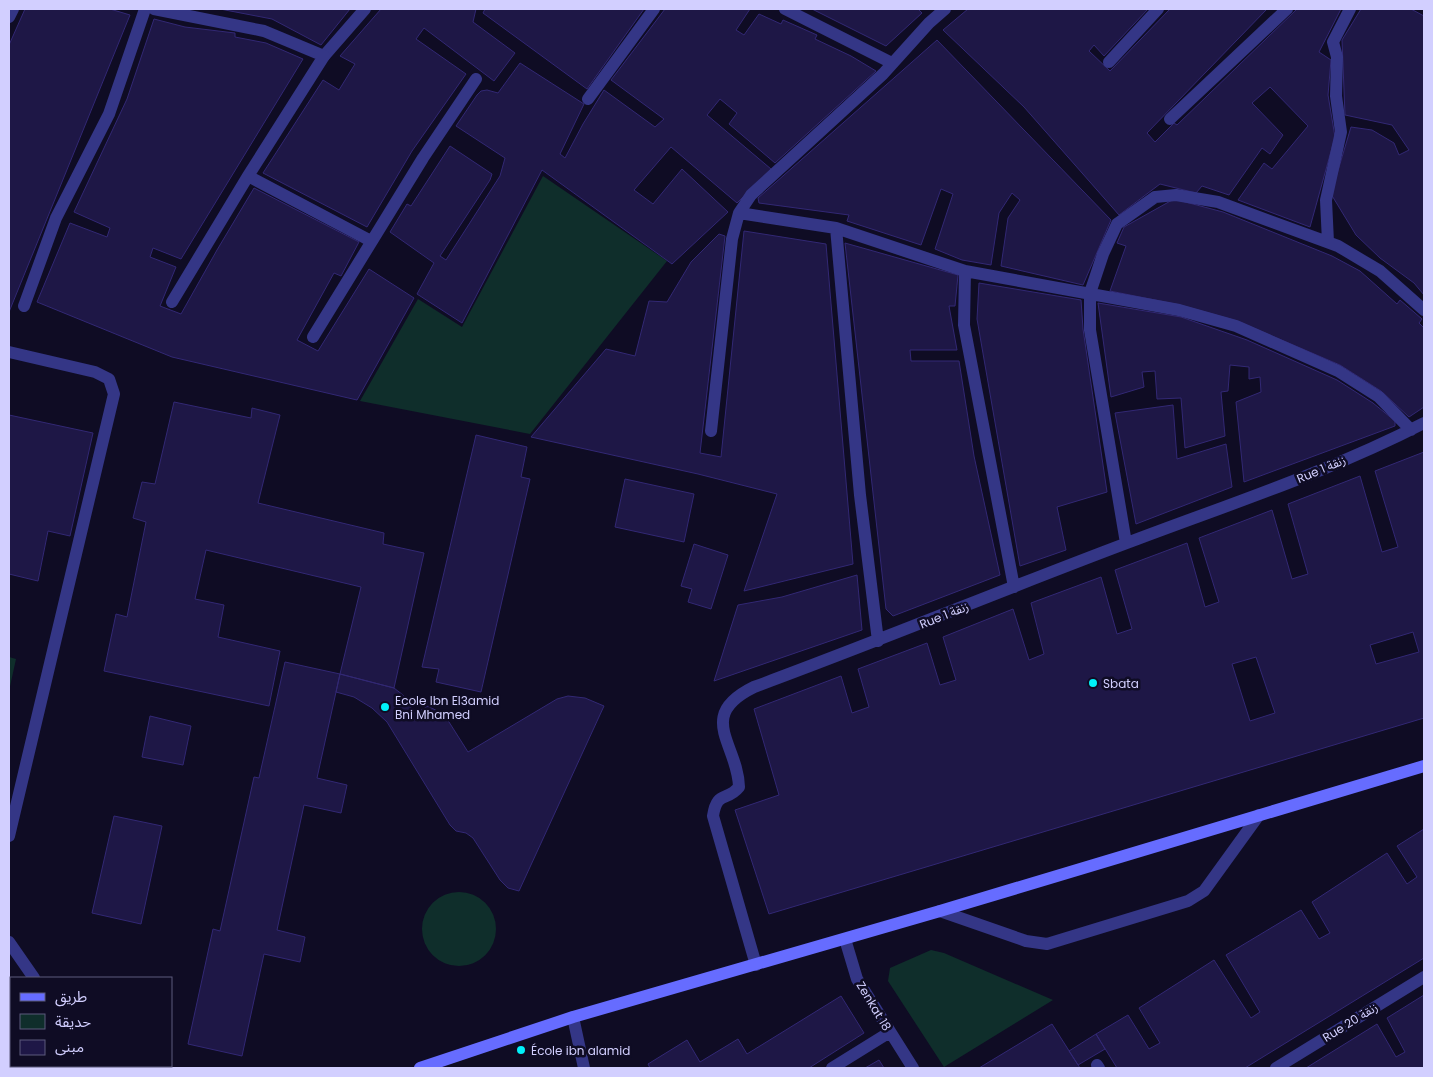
<svg xmlns="http://www.w3.org/2000/svg" width="1433" height="1077" viewBox="0 0 1433 1077" font-family="Poppins,'Noto Sans Arabic',sans-serif">
<rect width="100%" height="100%" fill="#0f0c24"/>
<path fill="#0f2e2b" d="M 543,176 L 667,261 L 530,434 L 360,401 L 418,299 L 462,327 Z
M 9,657 L 16,659 L 9,691 Z
M422 929a37 37 0 1 1 74 0a37 37 0 1 1-74 0Z
M 931,950 L 944,953 L 1053,1000 L 944,1067 L 888,981 L 890,968 Z
M 9,995 L 11,1002 L 11,1066 L 36,1066 L 37,1068 L 9,1068 Z"/>
<path fill="#1e1746" stroke="#322874" fill-rule="evenodd" d="M 25,9 L 110,9 L 130,15 L 9,312 L 9,45 Z
M 220,9 L 350,9 L 321,45 L 272,19 Z
M 381,9 L 476,9 L 473,22 L 515,53 L 494,81 L 424,28 L 416,39 L 466,74 L 412,151 L 367,227 L 263,173 L 323,80 L 339,90 L 355,64 L 340,56 Z
M 485,9 L 644,9 L 587,89 L 483,13 Z
M 665,9 L 750,9 L 736,30 L 744,35 L 759,14 L 781,24 L 783,20 L 817,35 L 815,39 L 851,56 L 876,71 L 775,163 L 729,124 L 737,113 L 720,99 L 707,115 L 771,169 L 737,203 L 671,147 L 634,190 L 653,204 L 682,169 L 728,212 L 672,264 L 542,170 L 462,323 L 417,294 L 434,263 L 390,232 L 407,204 L 411,206 L 450,146 L 492,174 L 490,180 L 440,256 L 446,260 L 500,176 L 505,158 L 456,126 L 477,95 L 481,91 L 487,90 L 498,93 L 520,63 L 584,104 L 560,154 L 565,158 L 583,124 L 604,90 L 655,127 L 664,119 L 611,80 Z
M 812,9 L 918,9 L 922,13 L 886,46 Z
M 968,9 L 1148,9 L 1104,56 L 1094,45 L 1089,51 L 1110,71 L 1170,9 L 1267,9 L 1147,133 L 1155,142 L 1174,123 L 1177,125 L 1297,9 L 1341,9 L 1319,52 L 1331,60 L 1328,95 L 1335,137 L 1310,227 L 1238,200 L 1264,163 L 1272,169 L 1308,126 L 1270,87 L 1252,103 L 1283,135 L 1270,154 L 1262,148 L 1229,195 L 1202,186 L 1196,193 L 1160,184 L 1119,215 L 1024,107 L 943,30 Z
M 1361,9 L 1411,9 L 1424,16 L 1424,295 L 1414,283 L 1380,258 L 1356,235 L 1331,194 L 1351,127 L 1372,130 L 1394,143 L 1399,155 L 1409,150 L 1392,125 L 1345,115 L 1342,40 Z
M 154,19 L 185,27 L 235,33 L 235,37 L 266,43 L 303,59 L 181,259 L 153,248 L 150,257 L 176,267 L 160,306 L 181,314 L 217,250 L 254,188 L 359,242 L 341,276 L 334,273 L 297,340 L 318,351 L 369,269 L 414,298 L 357,400 L 172,357 L 37,302 L 70,223 L 107,237 L 110,228 L 74,212 L 127,99 Z
M 937,40 L 1111,220 L 1083,285 L 1001,266 L 1008,218 L 1020,200 L 1012,193 L 999,213 L 991,265 L 962,260 L 935,249 L 953,194 L 941,189 L 921,245 L 847,221 L 849,215 L 759,203 L 758,198 Z
M 1174,199 L 1223,212 L 1332,256 L 1360,271 L 1397,304 L 1400,300 L 1422,319 L 1419,323 L 1424,328 L 1424,407 L 1409,417 L 1381,391 L 1340,365 L 1237,321 L 1180,305 L 1110,291 L 1126,246 L 1117,243 L 1124,227 Z
M 744,231 L 826,244 L 853,564 L 744,591 L 777,494 L 698,474 L 531,437 L 606,349 L 635,356 L 649,301 L 667,302 L 691,262 L 719,234 L 725,236 L 700,453 L 721,457 Z
M 845,243 L 958,275 L 955,306 L 949,306 L 957,350 L 910,350 L 911,361 L 959,361 L 974,456 L 1000,575 L 893,616 L 886,609 Z
M 979,283 L 1081,300 L 1083,329 L 1107,492 L 1057,507 L 1066,550 L 1020,566 L 977,319 Z
M 1098,303 L 1181,317 L 1247,340 L 1337,380 L 1373,403 L 1395,421 L 1395,426 L 1244,482 L 1236,402 L 1261,392 L 1260,377 L 1249,379 L 1249,367 L 1230,365 L 1228,391 L 1221,392 L 1225,436 L 1185,448 L 1181,398 L 1157,399 L 1155,371 L 1142,372 L 1144,387 L 1111,397 Z
M 174,402 L 251,418 L 252,408 L 280,415 L 258,503 L 384,533 L 383,544 L 424,553 L 394,688 L 340,674 L 361,587 L 206,550 L 195,599 L 224,605 L 218,637 L 280,651 L 269,706 L 104,671 L 116,614 L 127,617 L 146,522 L 133,518 L 142,482 L 155,484 Z
M 1173,405 L 1177,459 L 1226,444 L 1232,487 L 1136,524 L 1115,413 Z
M 9,415 L 93,433 L 70,536 L 48,531 L 38,581 L 9,574 Z
M 476,435 L 527,447 L 521,477 L 530,479 L 481,692 L 436,682 L 439,669 L 422,667 Z
M 1424,452 L 1424,718 L 769,914 L 735,810 L 779,795 L 754,709 L 841,676 L 852,713 L 869,707 L 858,669 L 927,643 L 940,685 L 956,680 L 943,637 L 1013,609 L 1029,660 L 1044,654 L 1031,603 L 1101,577 L 1117,634 L 1132,629 L 1115,570 L 1187,543 L 1205,607 L 1219,602 L 1199,538 L 1272,510 L 1292,579 L 1308,574 L 1288,504 L 1360,476 L 1382,552 L 1398,547 L 1375,471 ZM 1413,632 L 1419,652 L 1376,664 L 1370,645 ZM 1256,657 L 1275,713 L 1250,721 L 1232,664 Z
M 625,479 L 694,494 L 684,542 L 615,527 Z
M 694,544 L 728,555 L 711,609 L 688,602 L 692,589 L 681,586 Z
M 857,575 L 862,630 L 714,681 L 738,605 L 782,597 Z
M 285,662 L 340,674 L 317,778 L 347,785 L 341,813 L 304,805 L 277,930 L 305,937 L 300,962 L 264,954 L 242,1056 L 188,1044 L 213,929 L 220,931 L 254,777 L 259,778 Z
M 340,674 L 394,688 L 403,695 L 415,714 L 428,706 L 441,713 L 449,722 L 468,752 L 557,699 L 568,696 L 585,698 L 604,706 L 519,891 L 508,888 L 500,880 L 473,838 L 466,833 L 456,831 L 450,825 L 387,722 L 372,708 L 354,697 L 336,692 Z
M 150,716 L 191,726 L 183,765 L 142,757 Z
M 114,816 L 162,826 L 141,924 L 92,913 Z
M 1424,829 L 1424,958 L 1245,1068 L 1117,1068 L 1096,1034 L 1128,1015 L 1149,1049 L 1160,1043 L 1139,1008 L 1214,960 L 1251,1018 L 1260,1012 L 1226,955 L 1301,910 L 1319,939 L 1330,933 L 1312,902 L 1387,853 L 1407,884 L 1417,877 L 1397,846 Z
M 1424,995 L 1424,1068 L 1306,1068 L 1377,1024 L 1396,1057 L 1405,1052 L 1387,1018 Z
M 841,996 L 864,1033 L 809,1068 L 650,1068 L 648,1064 L 687,1040 L 700,1062 L 738,1039 L 747,1054 Z
M 1052,1024 L 1080,1068 L 979,1068 Z
M 1096,1034 L 1105,1049 L 1078,1065 L 1069,1051 Z
M 879,1060 L 884,1068 L 865,1068 Z"/>
<g fill="none" stroke-linecap="round" stroke-linejoin="round">
<path stroke="#343686" stroke-width="12" d="M 324,56 L 365,9
M 9,352 L 95,372 L 109,379 L 114,394 L 9,836
M 940,911 L 1026,941 L 1047,944 L 1188,901 L 1204,891 L 1259,815
M 9,942 L 34,978
M 94,1066 L 96,1068"/>
<path stroke="#343686" stroke-width="12" d="M 154,9 L 264,31 L 324,56 L 248,176 L 172,302
M 785,9 L 892,63
M 9,17 L 13,9
M 1109,62 L 1158,9
M 588,99 L 654,9
M 1170,119 L 1287,9
M 248,176 L 371,241
M 739,213 L 751,195 L 883,74 L 929,23 L 945,9
M 836,228 L 860,495 L 878,641
M 1328,242 L 1326,200 L 1341,132 L 1336,96 L 1337,57 L 1333,42 L 1350,9
M 965,271 L 964,325 L 1014,587
M 24,306 L 56,218 L 109,114 L 145,9
M 313,337 L 423,158 L 476,79
M 711,431 L 732,239 L 739,213 L 836,228 L 965,271 L 1179,310 L 1236,326 L 1338,371 L 1379,397 L 1411,430
M 1126,543 L 1090,330 L 1090,293 L 1103,254 L 1117,224 L 1155,197 L 1176,195 L 1218,202 L 1338,246 L 1380,271 L 1424,310
M 845,939 L 857,979 L 913,1068
M 756,965 L 713,816 C 717,790 727,802 739,787 C 738,744 695,716 754,687 C 879,641 1002,590 1127,543 C 1227,505 1329,472 1424,423
M 573,1017 L 584,1068
M 1097,1065 L 1099,1068
M 832,1068 L 890,1032
M 1276,1068 L 1424,977"/>
<path stroke="#666cff" stroke-width="12" d="M 420,1068 L 573,1017 L 940,911 L 1424,766"/>
</g>
<g fill="#00f1fa" stroke="#0f0c24" stroke-width="2">
<circle cx="1093" cy="683" r="5"/>
<circle cx="385" cy="707" r="5"/>
<circle cx="521" cy="1050" r="5"/>
</g>
<g text-anchor="middle" dominant-baseline="central" stroke-width="5" stroke-linejoin="round" paint-order="stroke">
<g font-size="12" fill="#d2cfff" stroke="#0f0c24">
<text transform="translate(1321 469) rotate(-23)">Rue 1 زنقة</text>
<text transform="translate(944 615) rotate(-22)">Rue 1 زنقة</text>
<text transform="translate(874 1006) rotate(59)">Zenkat 18</text>
<text transform="translate(1350 1022) rotate(-32)">Rue 20 زنقة</text>
</g>
<g font-size="12" fill="#d2cfff" stroke="#0f0c24" text-anchor="start">
<text x="1103" y="683">Sbata</text>
<text x="395" y="700">Ecole Ibn El3amid<tspan x="395" dy="14">Bni Mhamed</tspan></text>
<text x="531" y="1050">École ibn alamid</text>
</g>
</g>
<rect width="1433" height="1077" fill="none" stroke="#d2cfff" stroke-width="20"/>
<rect x="10" y="977" width="162" height="90" fill="#0f0c24" stroke="#5d5a7c"/>
<rect x="20" y="993" width="25" height="8" fill="#666cff" stroke="#5d5a7c"/>
<text x="55" y="1002" font-size="15" fill="#d2cfff">طريق</text>
<rect x="20" y="1014" width="25" height="15" fill="#0f2e2b" stroke="#5d5a7c"/>
<text x="55" y="1027" font-size="15" fill="#d2cfff">حديقة</text>
<rect x="20" y="1040" width="25" height="15" fill="#1e1746" stroke="#5d5a7c"/>
<text x="55" y="1052" font-size="15" fill="#d2cfff">مبنى</text>
</svg>
